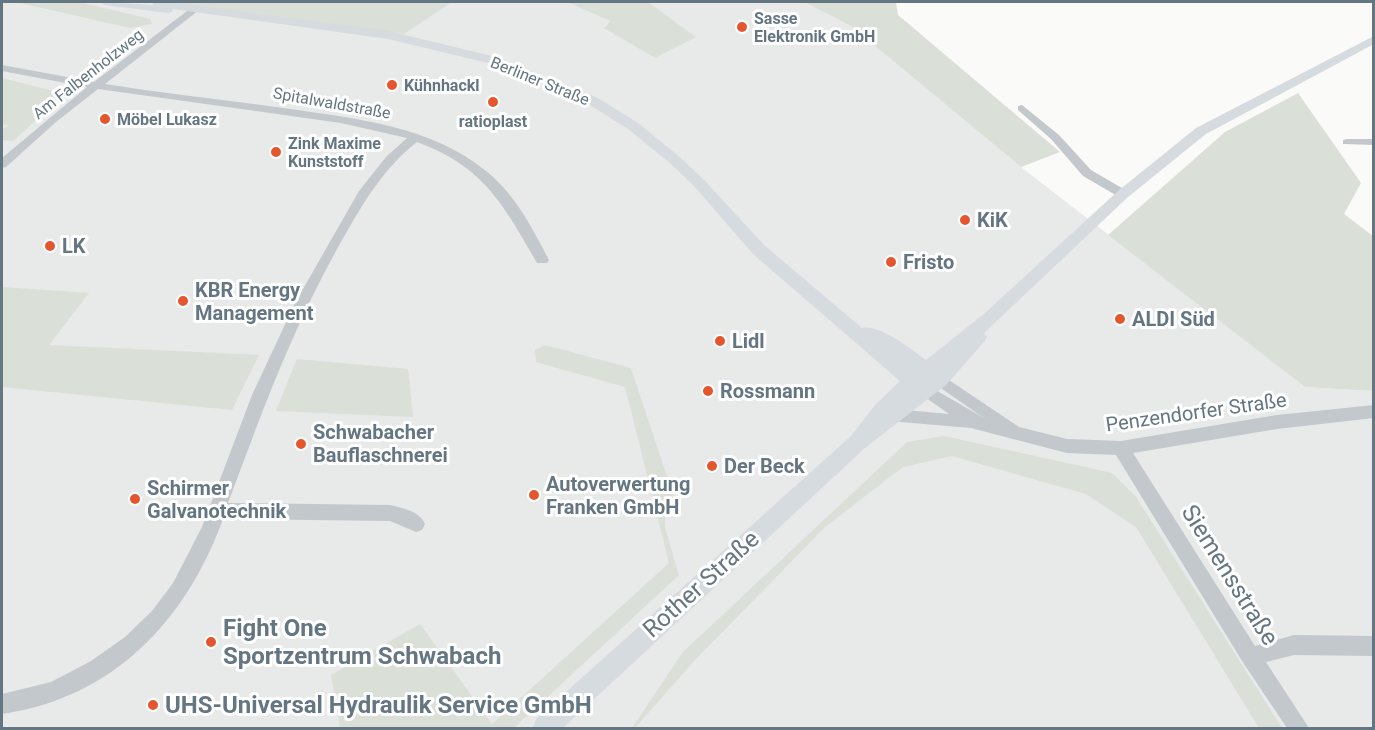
<svg xmlns="http://www.w3.org/2000/svg" width="1375" height="730" viewBox="0 0 1375 730" font-family="Roboto,sans-serif">
<rect width="100%" height="100%" fill="#fafaf8"/>
<path fill="#e8e9e9" d="M 2,2 L 167,2 L 283,17 L 443,2 L 567,2 L 610,21 L 604,27 L 655,58 L 695,37 L 648,2 L 804,2 L 851,26 L 1021,167 L 1305,387 L 1373,391 L 1373,728 L 2,728 Z"/>
<path fill="#dadfd7" d="M 16,2 L 79,2 L 150,19 L 152,24 L 130,28 Z
M 167,2 L 452,2 L 404,34 Z
M 567,2 L 648,2 L 696,37 L 655,58 L 604,28 L 610,21 Z
M 804,2 L 896,2 L 898,15 L 1060,152 L 1021,167 L 851,26 Z
M 2,78 L 65,94 L 13,141 L 2,140 L 2,130 L 8,125 L 2,124 Z
M 1298,93 L 1361,183 L 1344,214 L 1373,236 L 1373,391 L 1305,387 L 1108,235 L 1225,132 Z
M 2,287 L 89,293 L 49,345 L 259,355 L 232,410 L 2,387 Z
M 545,345 L 631,368 L 674,497 L 665,516 L 665,528 L 679,575 L 514,728 L 340,728 L 331,675 L 420,624 L 492,724 L 669,563 L 625,387 L 536,362 L 535,350 Z
M 297,359 L 408,369 L 413,417 L 276,411 Z
M 944,436 L 1112,473 L 1136,497 L 1282,728 L 1259,728 L 1136,527 L 1086,494 L 952,456 L 903,467 L 825,527 L 695,660 L 635,728 L 632,728 L 683,652 L 907,442 Z"/>
<g fill="none" stroke-linecap="round" stroke-linejoin="round">
<path fill="#c3c8cc" fill-rule="evenodd" d="M 191,8 L 199,10 L 105,84 C 167,94 228,100 290,109 C 358,119 431,126 486,171 C 515,194 532,228 549,260 L 547,263 L 537,263 C 503,205 485,167 417,142 C 380,171 359,210 336,251 C 291,332 260,417 228,503 L 390,505 C 403,508 419,511 425,524 L 422,530 L 416,532 L 390,521 L 223,519 C 186,621 113,698 2,714 L 2,694 L 51,682 L 91,661 L 125,637 L 152,611 L 173,583 L 202,527 L 252,395 L 295,303 L 359,191 L 386,157 L 407,138 L 341,123 L 98,89 L 56,122 L 6,167 L 2,168 L 2,158 L 87,87 L 2,71 L 2,65 L 94,82 Z
M 1022,105 L 1059,135 L 1091,170 L 1127,191 L 1129,194 L 1127,197 L 1119,197 L 1083,176 L 1051,139 L 1018,110 L 1018,106 Z
M 1347,139 L 1374,139 L 1374,145 L 1343,144 L 1343,140 Z
M 940,374 L 1019,427 L 1067,439 L 1121,441 L 1277,415 L 1374,405 L 1374,418 L 1277,429 L 1133,453 L 1255,646 L 1294,635 L 1374,636 L 1374,656 L 1294,655 L 1266,662 L 1309,728 L 1287,728 L 1244,664 L 1116,455 L 1067,453 L 971,428 L 889,421 L 887,416 L 889,411 L 895,409 L 949,414 L 922,395 L 919,391 L 922,387 L 927,385 L 984,418 L 935,384 L 932,380 L 935,376 Z"/>
<path fill="#d6dbdf" fill-rule="evenodd" d="M 100,2 L 154,5 L 151,2 L 170,2 L 388,31 L 496,57 L 598,98 L 638,123 L 681,158 L 705,181 L 764,245 L 862,328 C 878,323 913,350 926,360 L 985,313 L 1118,191 L 1196,128 L 1374,36 L 1374,44 L 1206,134 L 1128,197 L 984,333 L 987,337 L 984,342 L 946,385 L 865,448 L 563,728 L 533,728 L 536,719 L 851,436 L 875,405 L 900,381 L 752,253 L 695,187 L 671,164 L 628,129 L 588,104 L 488,63 L 388,39 L 173,9 L 172,12 L 168,13 L 105,5 Z"/>
</g>
<g fill="#e4572e" stroke="#fff" stroke-width="2">
<circle cx="742" cy="27" r="6"/>
<circle cx="392" cy="85" r="6"/>
<circle cx="493" cy="102" r="6"/>
<circle cx="105" cy="119" r="6"/>
<circle cx="276" cy="152" r="6"/>
<circle cx="965" cy="220" r="6"/>
<circle cx="50" cy="246" r="6"/>
<circle cx="891" cy="262" r="6"/>
<circle cx="183" cy="301" r="6"/>
<circle cx="1120" cy="319" r="6"/>
<circle cx="720" cy="341" r="6"/>
<circle cx="708" cy="391" r="6"/>
<circle cx="301" cy="444" r="6"/>
<circle cx="712" cy="466" r="6"/>
<circle cx="534" cy="495" r="6"/>
<circle cx="135" cy="499" r="6"/>
<circle cx="211" cy="642" r="6"/>
<circle cx="153" cy="705" r="6"/>
</g>
<g text-anchor="middle" dominant-baseline="central" stroke-width="6" stroke-linejoin="round" paint-order="stroke">
<g font-size="16" font-weight="bold" fill="#657683" stroke="#fff" text-anchor="start">
<text x="754" y="18">Sasse<tspan x="754" dy="18">Elektronik GmbH</tspan></text>
<text x="404" y="85">Kühnhackl</text>
<text x="117" y="119">Möbel Lukasz</text>
<text x="493" y="121" text-anchor="middle">ratioplast</text>
<text x="288" y="143">Zink Maxime<tspan x="288" dy="18">Kunststoff</tspan></text>
</g>
<g font-size="16" fill="#657683" stroke="#fff">
<text transform="translate(88 74) rotate(-38)">Am Falbenholzweg</text>
<text transform="translate(540 81) rotate(22)">Berliner Straße</text>
<text transform="translate(332 103) rotate(10)">Spitalwaldstraße</text>
</g>
<g font-size="20" font-weight="bold" fill="#657683" stroke="#fff" text-anchor="start">
<text x="977" y="220">KiK</text>
<text x="62" y="246">LK</text>
<text x="903" y="262">Fristo</text>
<text x="195" y="290">KBR Energy<tspan x="195" dy="23">Management</tspan></text>
<text x="1132" y="319">ALDI Süd</text>
<text x="732" y="341">Lidl</text>
<text x="720" y="391">Rossmann</text>
<text x="313" y="432">Schwabacher<tspan x="313" dy="23">Bauflaschnerei</tspan></text>
<text x="724" y="466">Der Beck</text>
<text x="546" y="484">Autoverwertung<tspan x="546" dy="23">Franken GmbH</tspan></text>
<text x="147" y="488">Schirmer<tspan x="147" dy="23">Galvanotechnik</tspan></text>
</g>
<g font-size="20" fill="#657683" stroke="#fff">
<text transform="translate(1196 412) rotate(-8)">Penzendorfer Straße</text>
</g>
<g font-size="24" fill="#657683" stroke="#fff">
<text transform="translate(1230 575) rotate(58)">Siemensstraße</text>
<text transform="translate(701 584) rotate(-42)">Rother Straße</text>
</g>
<g font-size="24" font-weight="bold" fill="#657683" stroke="#fff" text-anchor="start">
<text x="223" y="628">Fight One<tspan x="223" dy="28">Sportzentrum Schwabach</tspan></text>
<text x="165" y="705">UHS-Universal Hydraulik Service GmbH</text>
</g>
</g>
<rect width="1375" height="730" fill="none" stroke="#657683" stroke-width="6"/>
</svg>
